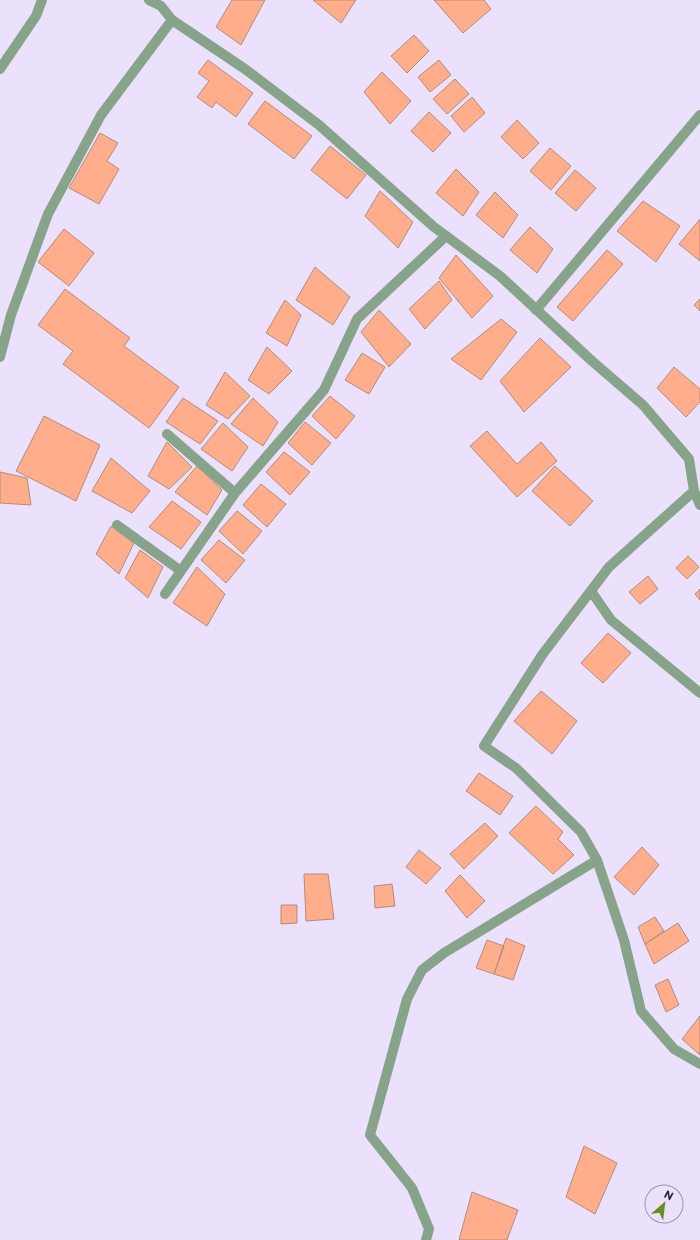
<svg xmlns="http://www.w3.org/2000/svg" width="700" height="1240" viewBox="0 0 700 1240" font-family="Commissioner,sans-serif">
<rect width="100%" height="100%" fill="#ebe1fc"/>
<path fill="#ffad8a" stroke="#af8d7e" d="M 232,0 L 265,0 L 241,45 L 216,27 Z
M 313,0 L 356,0 L 341,23 Z
M 434,0 L 484,0 L 491,9 L 463,33 Z
M 414,35 L 429,51 L 407,73 L 391,56 Z
M 208,60 L 253,93 L 236,117 L 216,102 L 212,108 L 197,97 L 209,81 L 198,73 Z
M 439,60 L 451,75 L 430,92 L 418,77 Z
M 382,72 L 411,101 L 390,124 L 364,92 Z
M 455,79 L 469,94 L 447,114 L 433,99 Z
M 472,97 L 485,113 L 464,132 L 451,116 Z
M 265,101 L 312,136 L 294,159 L 248,124 Z
M 429,112 L 451,133 L 433,152 L 411,131 Z
M 517,120 L 539,143 L 523,159 L 501,137 Z
M 100,133 L 118,143 L 107,161 L 119,169 L 99,204 L 69,188 Z
M 330,146 L 366,175 L 347,199 L 311,170 Z
M 550,148 L 571,166 L 551,190 L 530,171 Z
M 456,169 L 479,192 L 463,216 L 436,193 Z
M 575,170 L 596,188 L 576,211 L 555,193 Z
M 380,191 L 413,222 L 398,248 L 365,216 Z
M 495,192 L 518,215 L 503,238 L 476,215 Z
M 643,201 L 680,226 L 656,262 L 617,231 Z
M 700,219 L 700,261 L 679,244 Z
M 530,227 L 553,249 L 537,273 L 510,250 Z
M 64,229 L 94,253 L 69,286 L 38,262 Z
M 607,250 L 623,264 L 573,321 L 557,307 Z
M 456,255 L 493,296 L 472,318 L 439,278 Z
M 315,267 L 350,297 L 333,325 L 296,300 Z
M 439,281 L 452,300 L 425,329 L 409,309 Z
M 65,289 L 130,338 L 124,346 L 179,387 L 149,428 L 63,364 L 73,351 L 38,325 Z
M 700,299 L 700,311 L 694,305 Z
M 285,300 L 301,315 L 287,346 L 266,333 Z
M 379,310 L 411,344 L 389,367 L 361,332 Z
M 501,319 L 517,332 L 481,380 L 451,359 Z
M 540,338 L 571,367 L 524,412 L 500,381 Z
M 267,347 L 292,371 L 269,394 L 248,380 Z
M 362,353 L 385,367 L 369,394 L 345,380 Z
M 674,367 L 700,389 L 700,402 L 686,417 L 657,388 Z
M 225,372 L 250,396 L 228,419 L 206,405 Z
M 330,396 L 355,416 L 336,439 L 312,416 Z
M 183,398 L 218,421 L 200,444 L 166,422 Z
M 253,398 L 278,422 L 263,446 L 231,424 Z
M 44,416 L 100,445 L 76,501 L 16,471 Z
M 305,422 L 331,443 L 312,465 L 288,443 Z
M 223,423 L 248,447 L 232,471 L 201,449 Z
M 487,431 L 517,464 L 541,442 L 557,461 L 517,497 L 470,446 Z
M 167,442 L 192,467 L 169,489 L 148,476 Z
M 284,452 L 310,472 L 290,495 L 266,472 Z
M 111,458 L 150,491 L 132,513 L 92,491 Z
M 197,466 L 222,490 L 207,515 L 175,492 Z
M 555,466 L 593,501 L 570,526 L 532,491 Z
M 0,472 L 27,478 L 31,505 L 0,503 Z
M 261,484 L 286,504 L 267,527 L 243,505 Z
M 172,501 L 201,522 L 181,549 L 149,527 Z
M 237,511 L 262,531 L 243,554 L 219,531 Z
M 111,526 L 134,543 L 119,574 L 96,554 Z
M 219,540 L 245,560 L 226,583 L 201,560 Z
M 140,550 L 163,567 L 148,598 L 125,578 Z
M 688,556 L 699,567 L 687,579 L 676,568 Z
M 197,567 L 225,594 L 207,626 L 173,603 Z
M 648,576 L 658,589 L 640,604 L 629,592 Z
M 700,589 L 700,600 L 695,594 Z
M 608,633 L 631,653 L 603,683 L 581,663 Z
M 541,691 L 577,721 L 552,754 L 514,721 Z
M 479,773 L 513,796 L 500,815 L 466,791 Z
M 536,806 L 563,832 L 558,839 L 574,855 L 553,874 L 509,833 Z
M 485,823 L 498,836 L 464,869 L 450,854 Z
M 642,847 L 659,865 L 634,895 L 614,877 Z
M 419,850 L 441,868 L 426,884 L 406,867 Z
M 304,874 L 328,874 L 334,919 L 306,921 Z
M 460,875 L 485,901 L 467,918 L 445,891 Z
M 392,884 L 395,906 L 375,908 L 374,886 Z
M 281,905 L 297,905 L 297,923 L 281,924 Z
M 655,917 L 664,931 L 645,944 L 638,927 Z
M 678,923 L 689,941 L 654,964 L 645,944 Z
M 506,938 L 525,946 L 513,980 L 494,974 Z
M 487,940 L 504,946 L 494,974 L 476,968 Z
M 668,979 L 679,1005 L 666,1012 L 655,985 Z
M 700,1016 L 700,1055 L 682,1039 Z
M 584,1146 L 617,1163 L 595,1214 L 566,1197 Z
M 472,1192 L 518,1210 L 507,1240 L 459,1240 Z"/>
<g fill="none" stroke-linecap="round" stroke-linejoin="round">
<path stroke="#87a48b" stroke-width="10" d="M 149,0 L 161,6 L 172,20 L 245,69 L 319,125 L 434,227 L 500,276 L 592,361 L 643,405 L 689,459 L 694,491 L 700,505
M 0,69 L 36,16 L 42,0
M 536,310 L 700,115
M 0,357 L 11,315 L 48,214 L 101,115 L 172,20
M 167,434 L 235,493
M 694,491 L 609,567 L 542,655 L 484,746 L 516,768 L 581,832 L 597,860 L 624,940 L 641,1011 L 674,1049 L 700,1064
M 117,525 L 181,571
M 591,591 L 611,620 L 700,693
M 165,594 L 235,493 L 324,390 L 357,319 L 446,236
M 426,1240 L 429,1229 L 412,1188 L 370,1135 L 407,999 L 422,970 L 444,953 L 597,860"/>
</g>
<g transform="translate(664 1204) rotate(28)"><circle r="19" fill="#ebe1fc" stroke="#9e96ab"/>
<path d="M0-3L7 15L0 10L-7 15Z" fill="#678d1a"/>
<text y="-6" font-size="11" font-weight="bold" text-anchor="middle" fill="#2b2632">N</text>
</g>
</svg>
